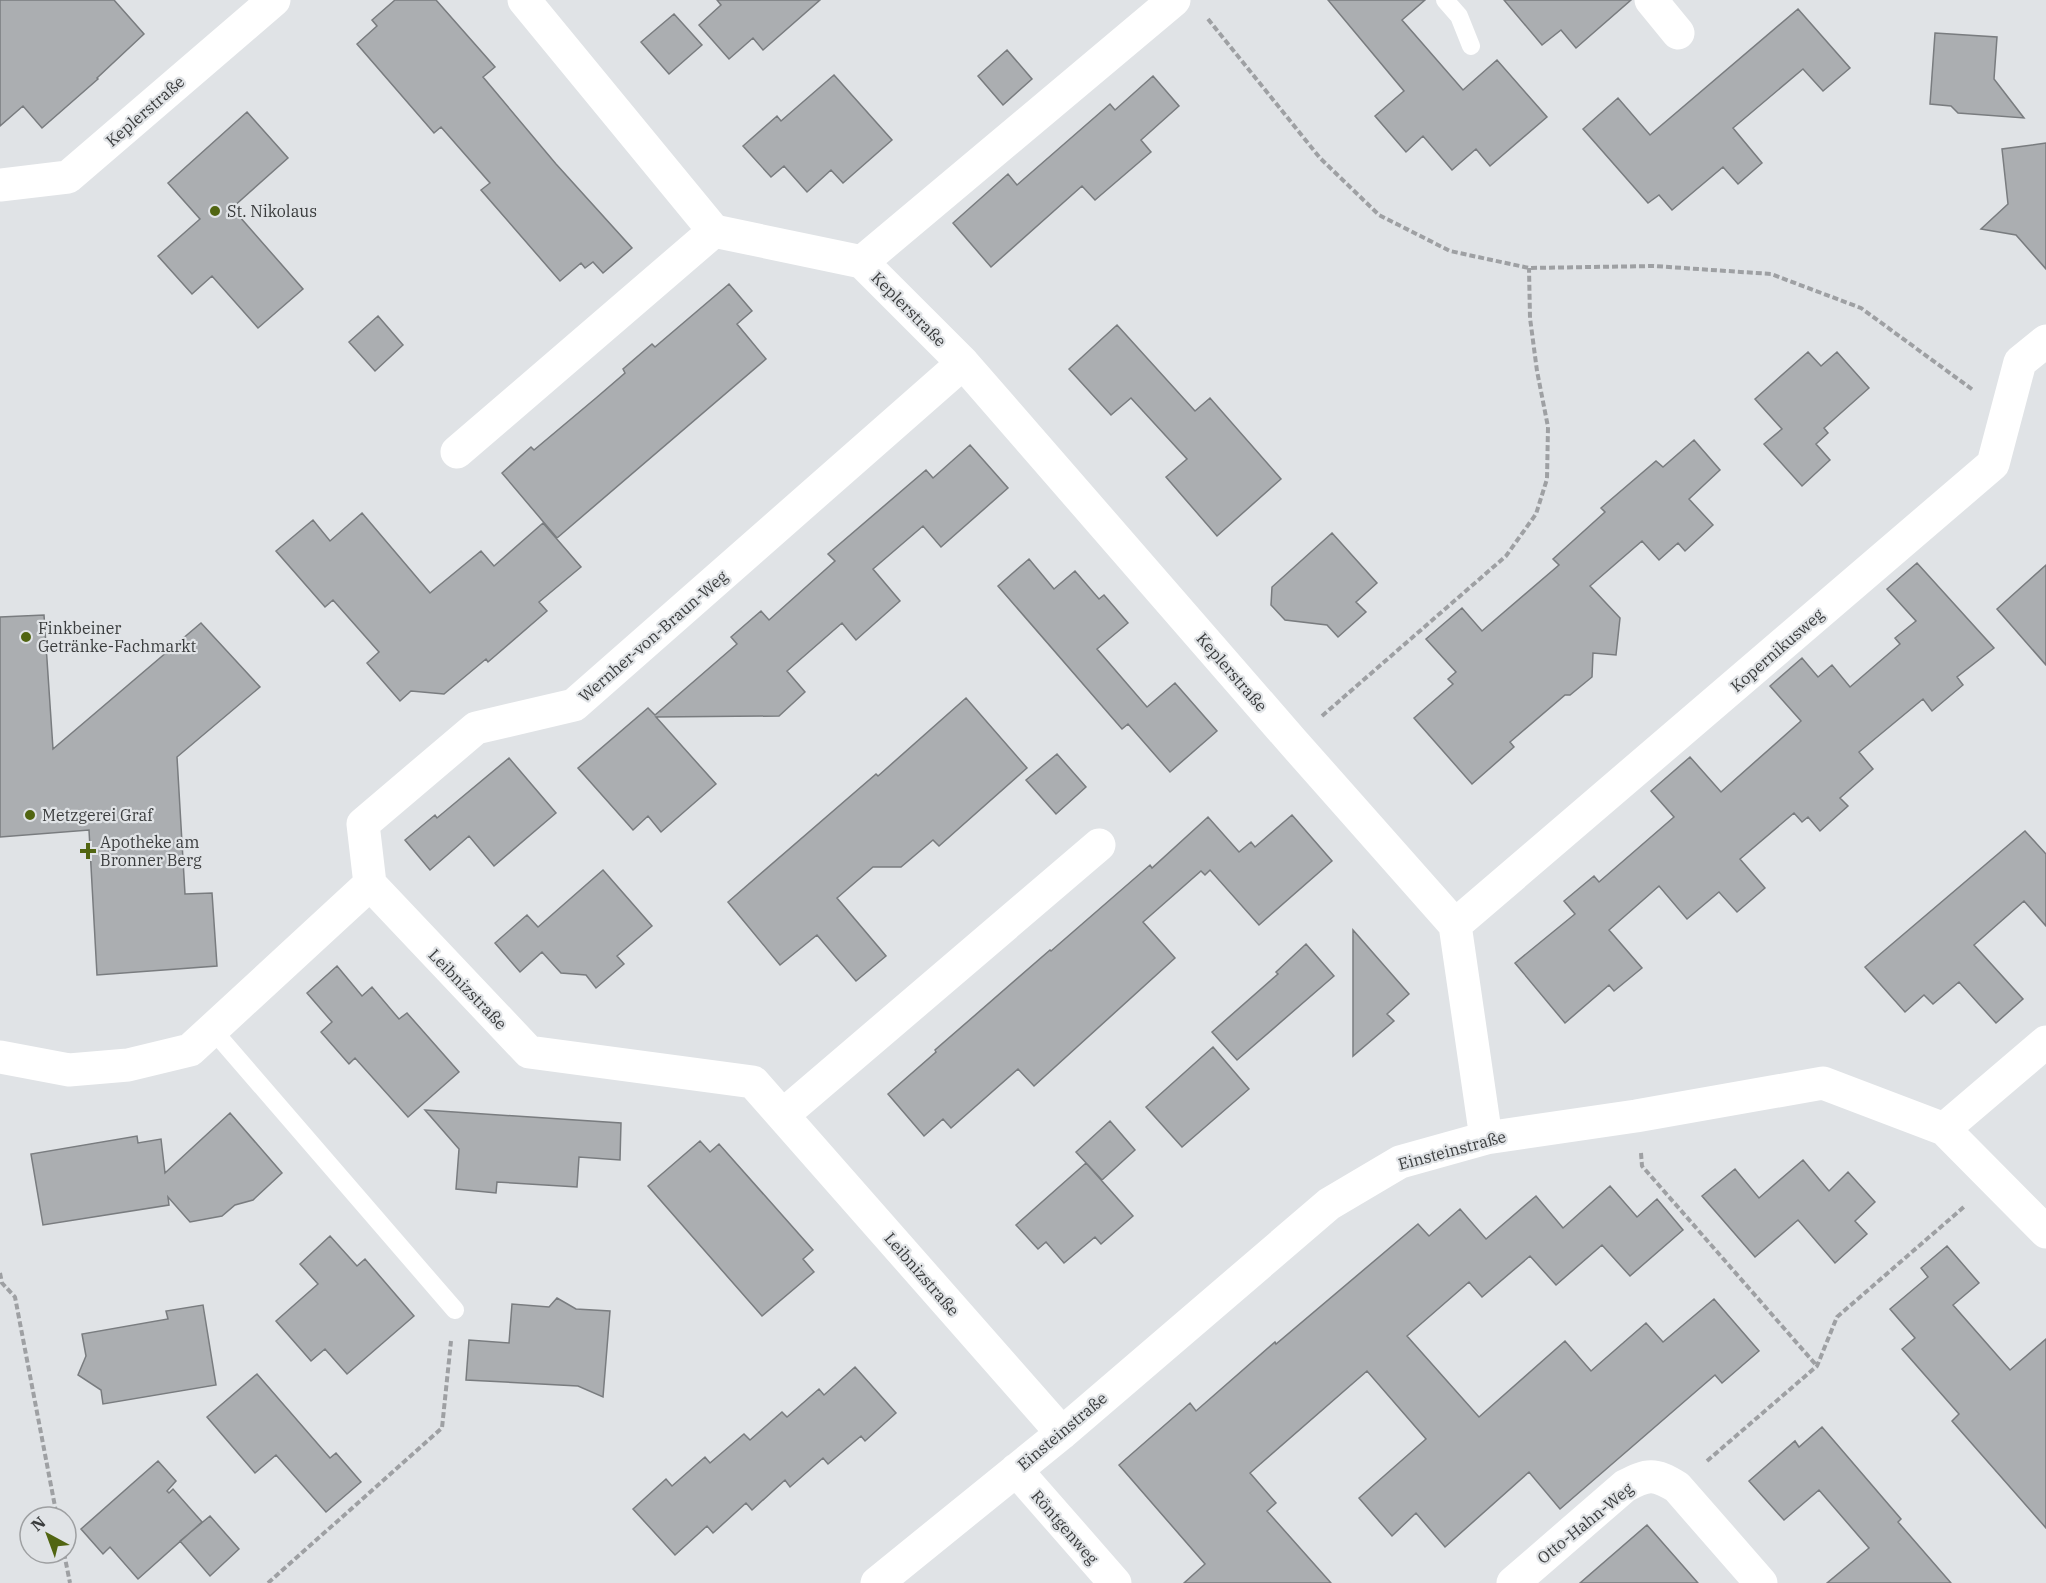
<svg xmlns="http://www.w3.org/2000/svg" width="2046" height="1583" viewBox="0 0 2046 1583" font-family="'IBM Plex Serif',serif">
<rect width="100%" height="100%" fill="#e0e3e6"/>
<path fill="#abaeb1" stroke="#797c7f" stroke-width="1.5" d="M 0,0 L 114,0 L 144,34 L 97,78 L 98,79 L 42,128 L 23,106 L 0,126 Z
M 395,0 L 436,0 L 495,67 L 483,77 L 556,164 L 632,248 L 603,273 L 593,262 L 585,268 L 581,263 L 560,281 L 481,190 L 490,183 L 441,127 L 434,133 L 357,44 L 377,26 L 372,20 Z
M 717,0 L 820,0 L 763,50 L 753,38 L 729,59 L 699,25 L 721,5 Z
M 1328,0 L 1425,0 L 1402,20 L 1463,90 L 1497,60 L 1547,117 L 1490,166 L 1476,149 L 1452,170 L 1423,136 L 1406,152 L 1375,116 L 1404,91 Z
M 1504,0 L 1631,0 L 1576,48 L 1561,30 L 1542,45 Z
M 1798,9 L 1850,68 L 1823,91 L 1803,69 L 1733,128 L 1762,163 L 1738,184 L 1723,167 L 1672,210 L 1659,195 L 1648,203 L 1583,129 L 1618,98 L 1650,135 Z
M 674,14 L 702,45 L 669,74 L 641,42 Z
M 1935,33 L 1997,37 L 1994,79 L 2024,118 L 1958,113 L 1951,106 L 1930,104 Z
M 1007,50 L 1032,79 L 1003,105 L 978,76 Z
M 834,75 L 892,140 L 843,183 L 831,170 L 807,192 L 784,166 L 771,177 L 743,146 L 777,116 L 781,121 Z
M 1153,76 L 1179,106 L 1141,140 L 1151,152 L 1095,200 L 1082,186 L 991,267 L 953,223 L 1008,174 L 1017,185 L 1110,104 L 1115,110 Z
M 247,112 L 288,158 L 232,208 L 303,289 L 258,328 L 212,276 L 192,294 L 158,256 L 200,219 L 168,183 Z
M 2046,143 L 2046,269 L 2016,235 L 1981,229 L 2008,204 L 2002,149 Z
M 729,284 L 752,311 L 737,324 L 766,359 L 557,538 L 502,473 L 531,447 L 534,450 L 596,398 L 625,373 L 623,369 L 652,344 L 655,347 Z
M 378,316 L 403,345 L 375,371 L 349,342 Z
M 1117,325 L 1195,411 L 1210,398 L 1281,479 L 1217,536 L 1166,477 L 1187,459 L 1131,398 L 1111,415 L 1069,369 Z
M 1808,352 L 1821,366 L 1837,352 L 1869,388 L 1824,428 L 1828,433 L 1816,444 L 1830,460 L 1802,486 L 1764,444 L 1782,429 L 1755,399 Z
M 1694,440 L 1720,470 L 1689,499 L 1713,525 L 1685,551 L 1678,543 L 1659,560 L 1642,541 L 1590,586 L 1620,618 L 1616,655 L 1593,653 L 1592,677 L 1570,695 L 1565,695 L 1510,742 L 1514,747 L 1472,784 L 1414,718 L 1453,684 L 1448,679 L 1456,672 L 1426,639 L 1462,608 L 1482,631 L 1559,565 L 1553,559 L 1605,512 L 1601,508 L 1656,461 L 1663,467 Z
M 970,445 L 1008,488 L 941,547 L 923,526 L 873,569 L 900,601 L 856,640 L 842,623 L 787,671 L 805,692 L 779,716 L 656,717 L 716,784 L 661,832 L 648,816 L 633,830 L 578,768 L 648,708 L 655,715 L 737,644 L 731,637 L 761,611 L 769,620 L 835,561 L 828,554 L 926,470 L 933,478 Z
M 362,513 L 430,593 L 481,551 L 494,566 L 543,523 L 581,567 L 539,602 L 547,611 L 488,662 L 486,659 L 444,694 L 411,691 L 400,701 L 367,663 L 379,652 L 333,600 L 325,607 L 276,551 L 313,520 L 330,541 Z
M 1332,533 L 1377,583 L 1356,602 L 1366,612 L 1338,637 L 1327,625 L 1285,620 L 1271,605 L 1272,587 Z
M 1029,559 L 1054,589 L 1075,571 L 1099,599 L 1104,595 L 1128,623 L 1097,649 L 1147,707 L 1175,683 L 1217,731 L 1170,772 L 1128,724 L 1122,729 L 998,586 Z
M 1917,563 L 1994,648 L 1957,677 L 1963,685 L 1932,711 L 1923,699 L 1859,752 L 1873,769 L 1840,798 L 1848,806 L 1820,831 L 1808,817 L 1802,822 L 1794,813 L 1740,859 L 1765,888 L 1737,912 L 1719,892 L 1687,919 L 1659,886 L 1609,930 L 1642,968 L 1614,991 L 1609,985 L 1565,1023 L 1515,963 L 1575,914 L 1564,901 L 1594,876 L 1599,882 L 1674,817 L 1651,791 L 1690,757 L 1721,792 L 1801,721 L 1770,686 L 1802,658 L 1818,677 L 1832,665 L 1850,687 L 1900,644 L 1895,638 L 1916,621 L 1887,589 Z
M 2046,565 L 2046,665 L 1997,609 Z
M 44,615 L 53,749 L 201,623 L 260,687 L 177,757 L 185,894 L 212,893 L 217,966 L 97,975 L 89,830 L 0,837 L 0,617 Z
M 966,698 L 1027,768 L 939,846 L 933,840 L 901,867 L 873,867 L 837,898 L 886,956 L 856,981 L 817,935 L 780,965 L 728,902 L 876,774 L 878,776 Z
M 1057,754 L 1086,787 L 1056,814 L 1026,780 Z
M 509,758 L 556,813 L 494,866 L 469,836 L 430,870 L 405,840 L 435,815 L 437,818 Z
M 1292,815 L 1332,861 L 1259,925 L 1210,870 L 1205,875 L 1201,871 L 1143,922 L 1175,958 L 1034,1086 L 1018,1069 L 951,1128 L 943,1119 L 924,1136 L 888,1094 L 936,1052 L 935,1050 L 1050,950 L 1051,951 L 1150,865 L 1152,868 L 1208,817 L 1239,852 L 1251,842 L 1255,847 Z
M 2025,831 L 2046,854 L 2046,926 L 2024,901 L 1974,945 L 2023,999 L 1996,1023 L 1959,982 L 1933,1004 L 1924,995 L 1905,1012 L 1865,967 Z
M 603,870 L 652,926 L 617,956 L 624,964 L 596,988 L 586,975 L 561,973 L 542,952 L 520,972 L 495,943 L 527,915 L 538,927 Z
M 1353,930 L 1409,994 L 1387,1014 L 1394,1021 L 1353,1056 Z
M 1306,944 L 1334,976 L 1237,1060 L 1212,1032 L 1278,974 L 1276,972 Z
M 337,966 L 362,996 L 372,987 L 399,1019 L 407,1013 L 459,1072 L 408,1117 L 355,1058 L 349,1064 L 321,1032 L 332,1022 L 307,993 Z
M 1213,1047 L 1249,1089 L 1182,1147 L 1146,1107 Z
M 425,1110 L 621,1123 L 620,1160 L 579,1157 L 577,1187 L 497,1182 L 496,1193 L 456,1189 L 459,1149 Z
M 230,1113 L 282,1173 L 253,1200 L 235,1205 L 222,1216 L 190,1222 L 168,1197 L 169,1205 L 43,1225 L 31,1154 L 137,1136 L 138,1143 L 161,1139 L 165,1173 Z
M 1110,1121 L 1135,1150 L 1102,1180 L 1076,1152 Z
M 700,1141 L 710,1152 L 719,1144 L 813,1250 L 803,1259 L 814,1272 L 762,1316 L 648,1186 Z
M 1803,1160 L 1829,1191 L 1848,1172 L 1875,1202 L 1855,1221 L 1867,1234 L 1835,1263 L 1798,1220 L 1755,1257 L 1702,1196 L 1735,1169 L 1759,1198 Z
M 1086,1163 L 1133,1216 L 1101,1244 L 1095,1237 L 1064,1263 L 1046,1242 L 1038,1249 L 1016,1225 Z
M 1610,1186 L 1637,1217 L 1657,1199 L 1683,1230 L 1630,1276 L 1602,1245 L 1556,1285 L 1530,1256 L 1482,1297 L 1469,1282 L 1407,1336 L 1479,1417 L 1565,1341 L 1591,1371 L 1646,1323 L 1663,1342 L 1714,1299 L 1759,1351 L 1722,1383 L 1715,1375 L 1560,1509 L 1529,1472 L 1445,1547 L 1416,1513 L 1392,1536 L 1359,1498 L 1426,1439 L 1367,1371 L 1250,1473 L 1276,1503 L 1267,1511 L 1331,1583 L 1184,1583 L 1205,1564 L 1119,1465 L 1190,1403 L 1196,1411 L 1275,1342 L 1276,1344 L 1418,1224 L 1429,1236 L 1460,1209 L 1486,1239 L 1536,1196 L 1563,1228 Z
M 330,1236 L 357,1266 L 365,1259 L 414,1316 L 347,1374 L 325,1349 L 311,1361 L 276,1321 L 318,1284 L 300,1264 Z
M 1947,1246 L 1979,1283 L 1953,1305 L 2010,1370 L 2046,1339 L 2046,1528 L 1952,1421 L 1959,1414 L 1902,1349 L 1915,1338 L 1890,1309 L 1928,1277 L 1921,1268 Z
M 557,1298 L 576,1309 L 610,1311 L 603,1397 L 578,1386 L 466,1380 L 469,1340 L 509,1343 L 512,1304 L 549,1307 Z
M 203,1305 L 216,1385 L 103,1404 L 101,1390 L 78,1375 L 86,1356 L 82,1334 L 168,1319 L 166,1311 Z
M 855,1367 L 896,1413 L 865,1441 L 861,1436 L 828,1464 L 823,1458 L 790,1487 L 785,1480 L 752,1510 L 746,1503 L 713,1533 L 707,1526 L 675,1555 L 633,1509 L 666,1479 L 672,1486 L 705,1457 L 710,1463 L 744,1434 L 750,1440 L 782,1412 L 787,1417 L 819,1389 L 824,1395 Z
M 257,1374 L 330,1458 L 336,1453 L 361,1482 L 326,1512 L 276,1455 L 255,1473 L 207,1417 Z
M 1822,1427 L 1901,1519 L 1898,1522 L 1951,1583 L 1827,1583 L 1869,1548 L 1819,1490 L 1784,1520 L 1749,1481 L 1795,1441 L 1799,1447 Z
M 158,1461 L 176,1481 L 167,1491 L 169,1493 L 173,1489 L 202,1522 L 138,1579 L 110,1547 L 103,1554 L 81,1529 Z
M 210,1516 L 239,1549 L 210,1576 L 180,1541 Z
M 1647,1525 L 1698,1583 L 1580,1583 Z"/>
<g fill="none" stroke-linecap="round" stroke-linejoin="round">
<path stroke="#9ea0a3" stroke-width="4" stroke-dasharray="6 3" stroke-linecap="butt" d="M 1208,19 L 1320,158 L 1379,215 L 1450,251 L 1529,268 L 1654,266 L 1771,274 L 1861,308 L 1973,390
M 1322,716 L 1506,556 L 1536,514 L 1547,479 L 1548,427 L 1537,371 L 1530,318 L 1529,268
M 1641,1153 L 1642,1166 L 1817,1366
M 0,1273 L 2,1283 L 15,1297 L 57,1517
M 1707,1461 L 1817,1366 L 1837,1317 L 1965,1206
M 64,1553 L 70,1583
M 268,1583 L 442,1428 L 451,1341"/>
<path stroke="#fff" stroke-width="18" d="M 1445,0 L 1459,16 L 1471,46
M 212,1029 L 455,1310"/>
<path stroke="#fff" stroke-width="33" d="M 524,0 L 714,231 L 862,262 L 963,363 L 1292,741 L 1455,925 L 1486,1138
M 1651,0 L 1678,33
M 0,185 L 68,177 L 274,0
M 862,262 L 1174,0
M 457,452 L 714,231
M 370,884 L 363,824 L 476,728 L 574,705 L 963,363
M 1455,925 L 1993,464 L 2020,362 L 2046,341
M 0,1057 L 69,1070 L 128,1065 L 190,1050 L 370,884 L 529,1052 L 753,1082 L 1062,1433
M 783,1115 L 1099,845
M 1944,1129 L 2046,1042
M 1016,1470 L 1115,1583
M 877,1583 L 1062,1433 L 1329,1204 L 1400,1162 L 1486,1138 L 1636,1116 L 1823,1083 L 1944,1129 L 2046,1232
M 1513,1583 L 1625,1486 C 1648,1474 1654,1473 1677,1487 L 1761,1583"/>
</g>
<g fill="#516511" stroke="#e0e3e6" stroke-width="2">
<circle cx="215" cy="211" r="6"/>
<circle cx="26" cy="637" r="6"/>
<circle cx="30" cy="815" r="6"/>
<path d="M85 842h6v6h6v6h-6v6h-6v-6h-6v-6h6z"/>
</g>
<g text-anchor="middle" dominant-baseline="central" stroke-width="4.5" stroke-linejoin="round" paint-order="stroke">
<g font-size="16" fill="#3a3c3d" stroke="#e0e3e6">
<text transform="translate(145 111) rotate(-41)">Keplerstraße</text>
<text transform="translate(909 309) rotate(45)">Keplerstraße</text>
<text transform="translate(653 636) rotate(-41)">Wernher-von-Braun-Weg</text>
<text transform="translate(1777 650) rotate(-41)">Kopernikusweg</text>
<text transform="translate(1232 672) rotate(49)">Keplerstraße</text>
<text transform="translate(468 989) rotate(46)">Leibnizstraße</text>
<text transform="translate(1452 1150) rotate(-15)">Einsteinstraße</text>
<text transform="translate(922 1274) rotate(49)">Leibnizstraße</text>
<text transform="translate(1062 1431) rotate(-40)">Einsteinstraße</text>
<text transform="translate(1585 1523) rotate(-39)">Otto-Hahn-Weg</text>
<text transform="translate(1065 1527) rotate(49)">Röntgenweg</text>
</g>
<g font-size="16" fill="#3a3c3d" stroke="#e0e3e6" text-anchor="start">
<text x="227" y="211">St. Nikolaus</text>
<text x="38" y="628">Finkbeiner<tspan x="38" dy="18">Getränke-Fachmarkt</tspan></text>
<text x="42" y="815">Metzgerei Graf</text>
<text x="100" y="842">Apotheke am<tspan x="100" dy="18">Bronner Berg</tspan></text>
</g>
</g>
<g transform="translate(48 1535) rotate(319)"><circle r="28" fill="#e0e3e6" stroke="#9ea0a2" stroke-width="1.5"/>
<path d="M0-4.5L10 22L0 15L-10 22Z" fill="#516511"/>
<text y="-9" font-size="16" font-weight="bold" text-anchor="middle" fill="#3a3c3d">N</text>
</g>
</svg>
